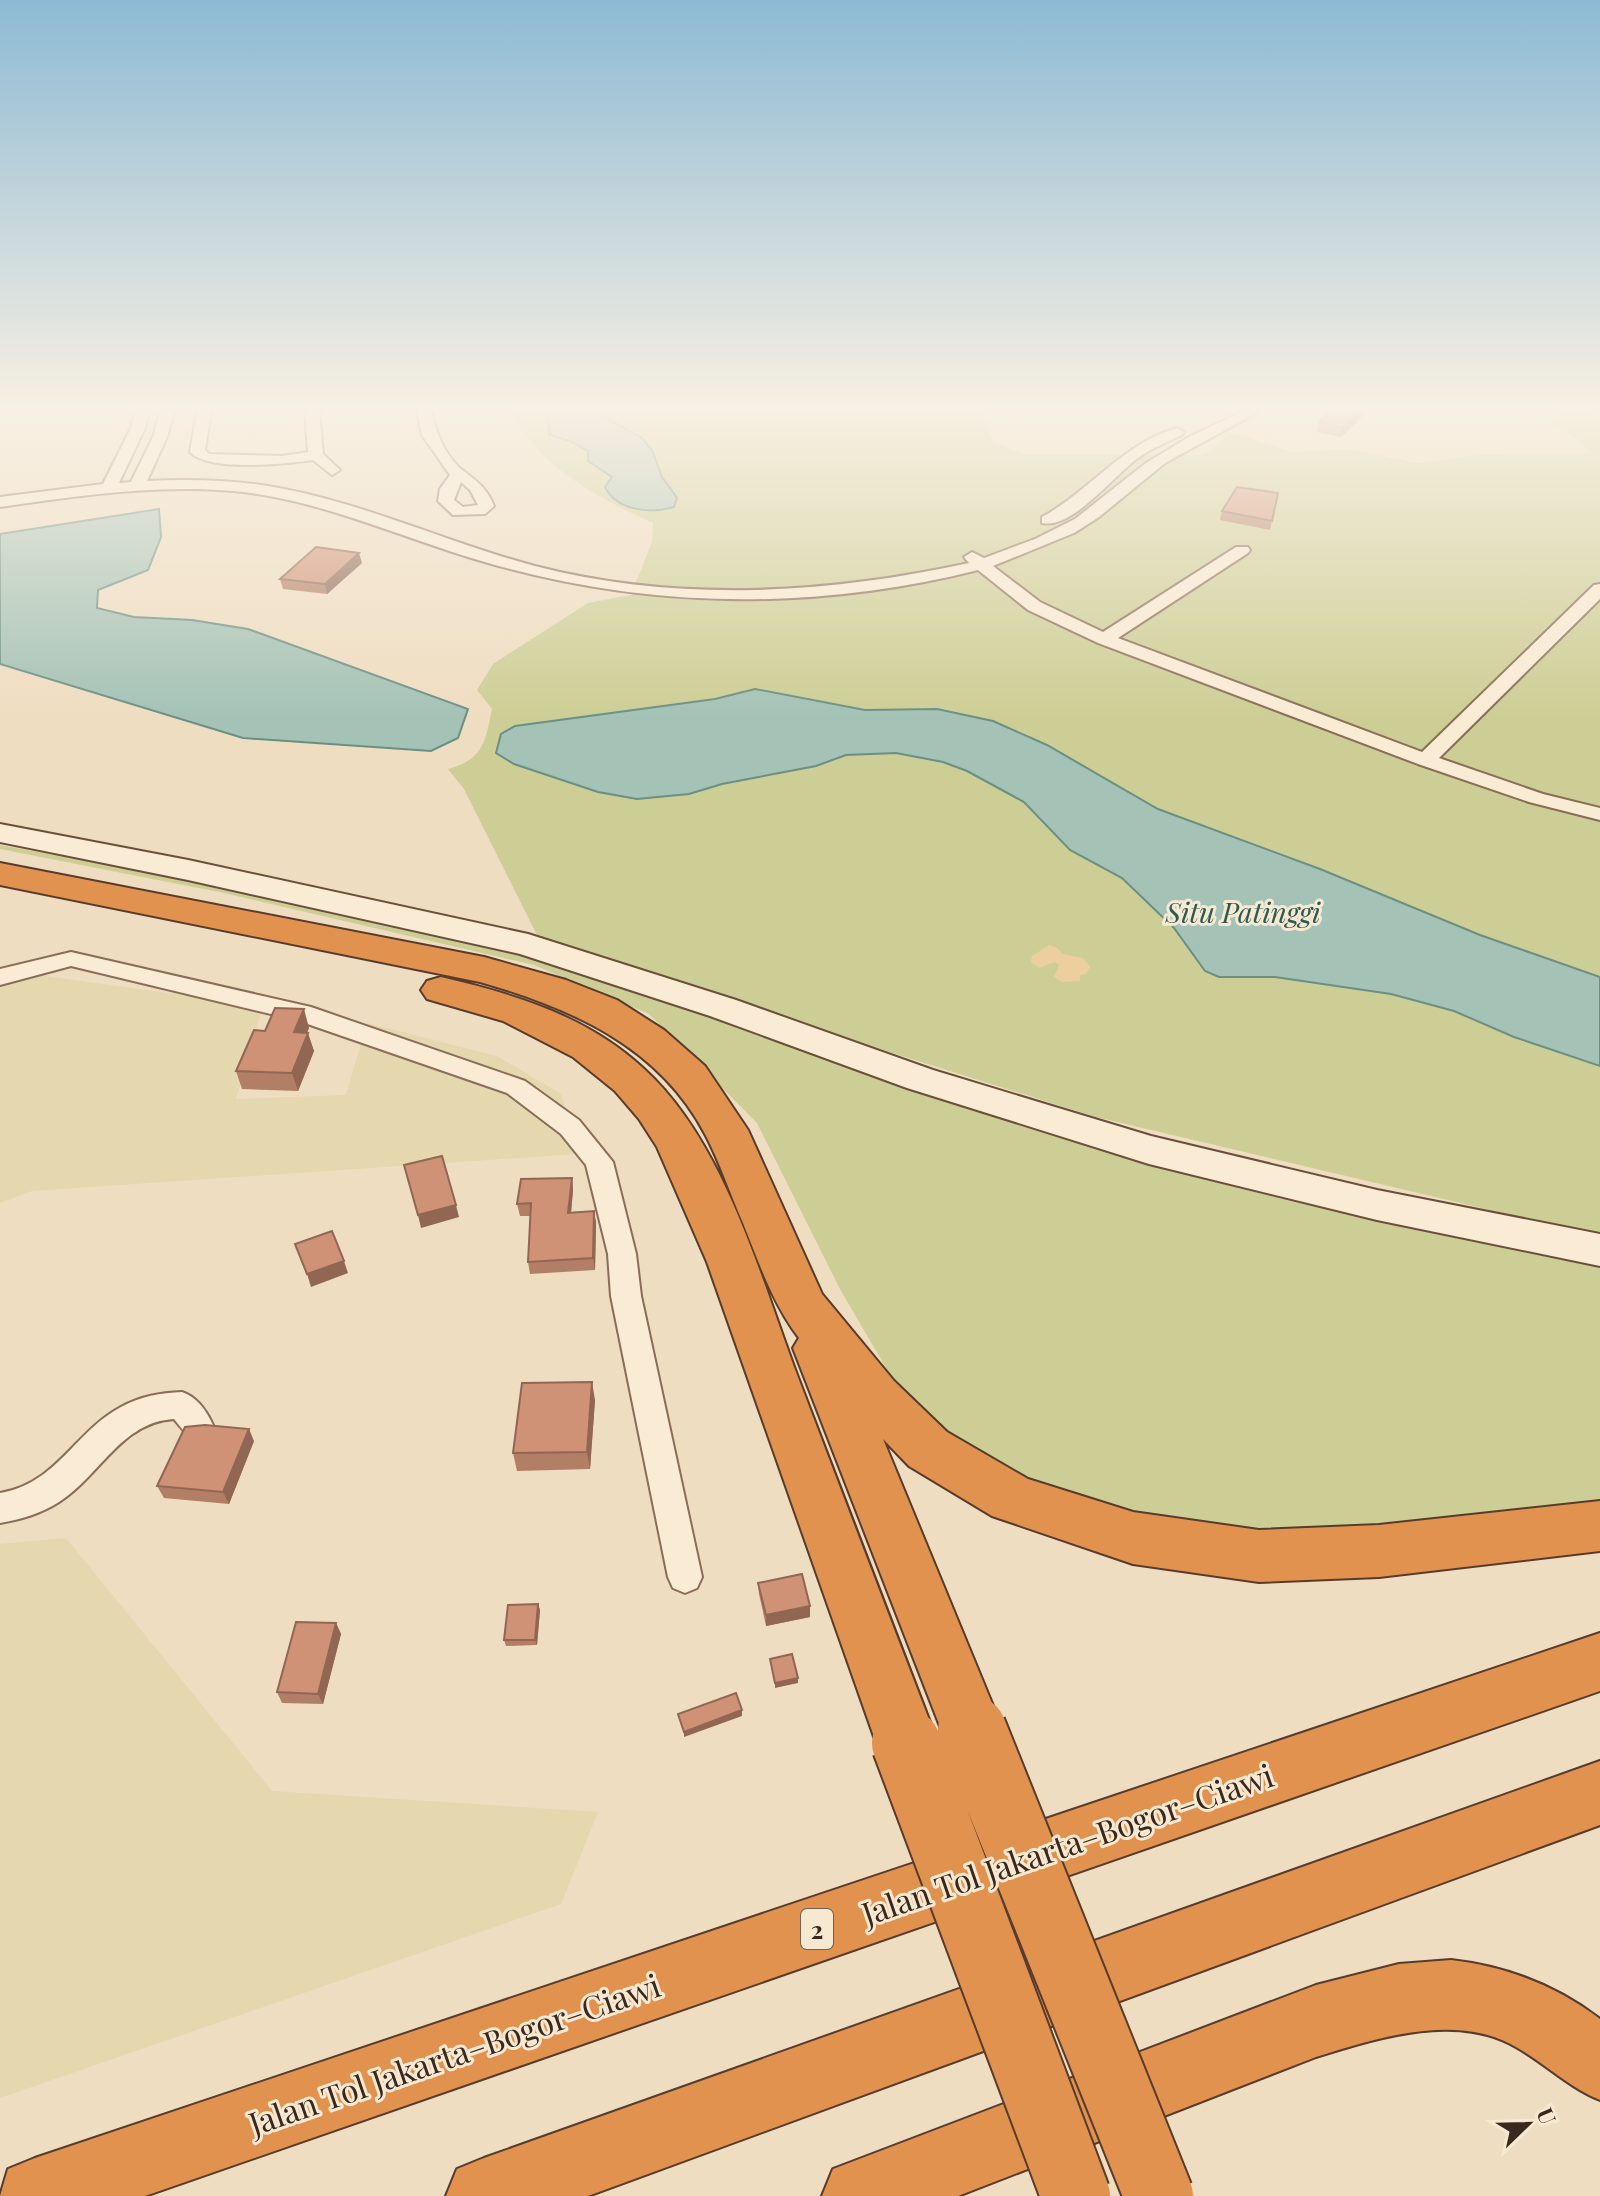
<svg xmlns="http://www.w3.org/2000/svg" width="1600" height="2196" viewBox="0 0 1600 2196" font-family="'Playfair Display',serif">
<rect width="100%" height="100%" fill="#efddc1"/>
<path fill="#e5d7ae" d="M 0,970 L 263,1006 L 236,1099 L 346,1095 L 367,1023 L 497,1056 L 561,1094 L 577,1154 L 32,1191 L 0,1203 Z
M 66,1538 L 272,1791 L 598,1812 L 561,1904 L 0,2098 L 0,1544 Z"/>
<path fill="#cdce95" d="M 510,411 L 982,411 L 993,442 L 1025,454 L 1204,455 L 1230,432 L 1293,452 L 1348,449 L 1418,463 L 1486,454 L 1590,453 L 1575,437 L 1550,424 L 1564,411 L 1600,414 L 1600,1236 L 1096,1117 L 747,1007 L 537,935 L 464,789 L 448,769 C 484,759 485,742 492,709 L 477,690 L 493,664 L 588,603 L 631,595 L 652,542 L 653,523 C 597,498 540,467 510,411 Z
M 0,845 L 232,888 L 371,918 L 540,961 L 638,988 L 993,1115 L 1169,1166 L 1600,1257 L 1600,1515 L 1242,1538 L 1055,1505 L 906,1402 L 841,1291 L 757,1123 L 649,1014 L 534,965 L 224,893 L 0,849 Z"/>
<path fill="#eccf9d" d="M 1049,945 L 1057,948 L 1063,954 L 1083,958 L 1090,967 L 1086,974 L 1080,975 L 1080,981 L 1062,982 L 1054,977 L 1059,965 L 1055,962 L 1039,968 L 1031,962 L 1032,956 Z"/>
<path fill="#a4c2b6" stroke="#6b9083" stroke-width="2" d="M 546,411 L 593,411 L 641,437 L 652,450 L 662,477 L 677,498 L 674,507 C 650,514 617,511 605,487 L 612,477 L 588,461 L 588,451 L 570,441 L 550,435 Z
M 159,509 L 161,537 L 148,570 L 98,590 L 97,608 L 134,617 L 192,620 L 248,629 L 468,709 L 458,738 L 431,751 L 243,738 L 0,664 L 0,534 Z
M 755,689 L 865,710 L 937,709 L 993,721 L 1047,745 L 1158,809 L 1320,869 L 1480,935 L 1600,977 L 1600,1066 L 1514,1037 L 1454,1011 L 1391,994 L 1275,977 L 1219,977 L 1205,971 L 1174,928 L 1122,878 L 1070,850 L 1024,802 L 967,771 L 943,762 L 896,753 L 846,755 L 816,766 L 722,784 L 689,794 L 637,799 L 598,792 L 514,764 L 496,753 L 501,734 L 515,726 L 715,699 Z"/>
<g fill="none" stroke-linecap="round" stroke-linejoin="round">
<g stroke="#896d58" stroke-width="4">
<path id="street" d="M 135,411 L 149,411 L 145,428 L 119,483 L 131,482 L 153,437 L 160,411 L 174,411 L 167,437 L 147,481 C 187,479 228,480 268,486 C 360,501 445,542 535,566 C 678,603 826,594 969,563 L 964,557 L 972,552 L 984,558 L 1035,539 L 1075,519 L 1146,463 L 1189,437 L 1243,411 L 1260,411 L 1165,463 L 1099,517 L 1074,533 L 993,566 L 1040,602 L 1103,632 L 1236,547 L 1248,547 L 1250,550 L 1248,553 L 1118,638 L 1422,752 L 1594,585 L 1600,584 L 1600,599 L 1439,758 L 1543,794 L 1600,808 L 1600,820 L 1529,802 L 1418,764 L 1098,643 L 1028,610 L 978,570 C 812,612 641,609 478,560 C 397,536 319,499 234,491 C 156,484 77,496 0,507 L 0,497 L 103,484 L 131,428 Z
M 197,411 L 211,411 L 205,450 L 209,454 L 283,456 L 308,452 L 305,411 L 319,411 L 323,454 L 340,470 L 332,475 L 313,460 C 285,464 209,472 190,452 Z
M 417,411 L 431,411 C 436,432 446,459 465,472 C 479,483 487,489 494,506 L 485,514 L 453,515 L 438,501 L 440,489 L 450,475 L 422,435 ZM 461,482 L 470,490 L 478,505 L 463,507 L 454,500 Z
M 1177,428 L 1184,432 L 1182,435 C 1168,442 1151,448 1138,458 C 1115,474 1072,530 1042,523 L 1042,517 C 1090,491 1123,443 1177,428 Z
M 71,952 L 311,1007 L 525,1081 L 579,1120 L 613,1162 L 636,1254 L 641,1296 L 702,1577 L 697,1588 L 685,1593 L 673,1588 L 668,1577 L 611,1296 L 608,1254 L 586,1165 L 561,1134 L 507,1093 L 296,1020 L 71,966 L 0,985 L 0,969 Z
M 182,1392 C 197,1397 206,1410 213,1425 L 208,1435 C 190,1441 185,1433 174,1419 C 121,1422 100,1476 59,1502 C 40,1514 22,1519 0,1523 L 0,1493 C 58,1483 74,1432 121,1407 C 141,1396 160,1393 182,1392 Z"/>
</g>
<g stroke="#6b4f3b" stroke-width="4">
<path id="secondary" d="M 0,824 L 188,860 L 528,934 L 736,1000 L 933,1070 L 1151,1136 L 1377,1190 L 1600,1234 L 1600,1266 L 1377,1220 L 1149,1164 L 907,1088 L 710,1016 L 520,954 L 188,880 L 0,842 Z"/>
</g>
<g stroke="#573c2d" stroke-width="4">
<path id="highway" d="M 0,863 L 484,957 L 566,980 L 617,1000 L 664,1030 L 705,1066 L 748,1130 L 822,1294 L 894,1381 L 947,1432 L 1028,1479 L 1133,1512 L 1259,1530 L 1379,1525 L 1600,1501 L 1600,1551 L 1379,1577 L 1259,1582 L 1133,1564 L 992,1516 L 909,1466 L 883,1439 L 1003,1730 L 994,1752 L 972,1761 L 950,1752 L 793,1348 L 799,1338 C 773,1304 759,1263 743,1223 C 730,1194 720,1162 705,1134 C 659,1046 571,1008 480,982 L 0,885 Z
M 441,977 C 514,994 587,1016 643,1068 C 726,1143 760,1278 799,1380 C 845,1501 891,1622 938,1743 L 928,1765 L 906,1774 L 884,1765 L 707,1262 L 657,1147 L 639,1119 L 615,1091 L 573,1057 L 503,1021 L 427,999 L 421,990 L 427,981 Z
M 1600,1633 L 1600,1691 L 145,2196 L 0,2196 L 8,2169 L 35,2158 Z
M 1600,1761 L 1600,1825 L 588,2196 L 446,2196 L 457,2169 L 484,2158 Z
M 1451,1960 C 1505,1966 1557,1986 1600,2019 L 1600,2100 C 1568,2087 1546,2064 1516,2047 C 1456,2012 1377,2038 1316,2057 L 958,2196 L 822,2196 L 833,2169 L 1316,1985 L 1399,1964 Z"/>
</g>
<use href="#street" fill="#faebd5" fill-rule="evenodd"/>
<use href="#secondary" fill="#faebd5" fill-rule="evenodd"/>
<use href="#highway" fill="#e2924f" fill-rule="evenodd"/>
<g stroke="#573c2d" stroke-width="72" stroke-linecap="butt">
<path id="highway-bridge" d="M 972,1730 L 1159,2196
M 906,1743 L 1076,2196"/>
</g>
<use href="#highway-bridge" stroke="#e2924f" stroke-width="68"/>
</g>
<path fill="#b27e65" d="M 1331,411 L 1365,411 L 1364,415 L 1341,437 L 1317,432 L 1319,422 Z
M 1278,493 L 1270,530 L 1220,520 L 1222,511 Z
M 362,563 L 327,594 L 283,589 L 280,579 Z
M 309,1028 L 307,1032 L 314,1051 L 298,1091 L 242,1089 L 236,1071 Z
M 572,1178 L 573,1190 L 571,1212 L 594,1211 L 596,1223 L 595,1270 L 530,1274 L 528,1262 L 530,1216 L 520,1216 L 517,1204 Z
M 595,1400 L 590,1469 L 517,1471 L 513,1453 Z
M 254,1441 L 229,1504 L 164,1498 L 157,1486 Z
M 758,1583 L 810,1606 L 810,1617 L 766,1626 L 759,1594 Z
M 538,1604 L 540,1610 L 537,1645 L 506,1646 L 504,1640 Z
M 336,1623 L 341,1634 L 323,1704 L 282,1703 L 277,1692 Z"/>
<path fill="#916653" d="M 1361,411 L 1365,411 L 1364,415 L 1341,437 L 1343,427 Z
M 359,553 L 362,563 L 327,594 L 325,584 Z
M 304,1009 L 309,1028 L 300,1050 L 294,1032 Z
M 308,1033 L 314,1051 L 298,1091 L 292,1073 Z
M 572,1178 L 573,1190 L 570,1225 L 568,1213 Z
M 456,1205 L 459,1217 L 421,1228 L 418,1215 Z
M 594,1211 L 596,1223 L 595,1270 L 593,1258 Z
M 344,1261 L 348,1273 L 311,1287 L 307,1274 Z
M 592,1382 L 595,1400 L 590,1469 L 587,1452 Z
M 249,1429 L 254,1441 L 229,1504 L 223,1492 Z
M 538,1604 L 540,1610 L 537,1645 L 535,1640 Z
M 810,1606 L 810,1617 L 766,1626 L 766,1615 Z
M 336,1623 L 341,1634 L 323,1704 L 318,1694 Z
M 798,1678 L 798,1683 L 775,1688 L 775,1683 Z
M 742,1710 L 742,1716 L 684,1737 L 684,1732 Z"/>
<path fill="#cf9276" stroke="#916653" stroke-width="2" d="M 1331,411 L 1361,411 L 1343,427 L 1319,422 Z
M 1237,487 L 1278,493 L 1272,521 L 1222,511 Z
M 316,547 L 359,553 L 325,584 L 280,579 Z
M 275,1008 L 304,1009 L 294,1032 L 308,1033 L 292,1073 L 236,1071 L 254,1030 L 265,1031 Z
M 442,1156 L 456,1205 L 418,1215 L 404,1165 Z
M 572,1178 L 568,1213 L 594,1211 L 593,1258 L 528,1262 L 531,1203 L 517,1204 L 521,1179 Z
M 332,1231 L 344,1261 L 307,1274 L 295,1244 Z
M 592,1382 L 587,1452 L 513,1453 L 522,1383 Z
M 205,1425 L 249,1429 L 223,1492 L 157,1486 L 185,1427 Z
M 802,1574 L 810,1606 L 766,1615 L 758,1583 Z
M 538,1604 L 535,1640 L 504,1640 L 508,1605 Z
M 296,1622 L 336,1623 L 318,1694 L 277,1692 Z
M 792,1654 L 798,1678 L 775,1683 L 770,1659 Z
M 736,1693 L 742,1710 L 684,1732 L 678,1714 Z"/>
<linearGradient id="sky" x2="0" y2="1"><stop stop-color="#8dbad4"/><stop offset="0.57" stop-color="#f8f0e3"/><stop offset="1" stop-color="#f8f0e3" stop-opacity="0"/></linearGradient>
<rect width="1600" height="718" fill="url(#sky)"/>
<g text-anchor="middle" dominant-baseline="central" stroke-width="6" stroke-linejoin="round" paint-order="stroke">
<rect fill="#f6e8d1" stroke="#726253" stroke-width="2" x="801" y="1909" width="32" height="40" rx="6"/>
<g font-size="24" font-weight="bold" fill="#39281d">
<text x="817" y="1929">2</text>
</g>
<g font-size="28" font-style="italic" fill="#2c5951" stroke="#f6e8d1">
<text x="1243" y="911">Situ Patinggi</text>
</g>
<g font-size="32" fill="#39281d" stroke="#f6e8d1">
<text transform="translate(1067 1843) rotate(-19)">Jalan Tol Jakarta–Bogor–Ciawi</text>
<text transform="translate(454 2053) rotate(-19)">Jalan Tol Jakarta–Bogor–Ciawi</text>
</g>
</g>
<g transform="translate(1528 2124) rotate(67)" stroke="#f6e8d1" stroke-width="6" paint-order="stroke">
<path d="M0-6L14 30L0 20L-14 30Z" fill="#39281d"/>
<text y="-12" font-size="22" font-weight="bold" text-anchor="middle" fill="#39281d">U</text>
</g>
</svg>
